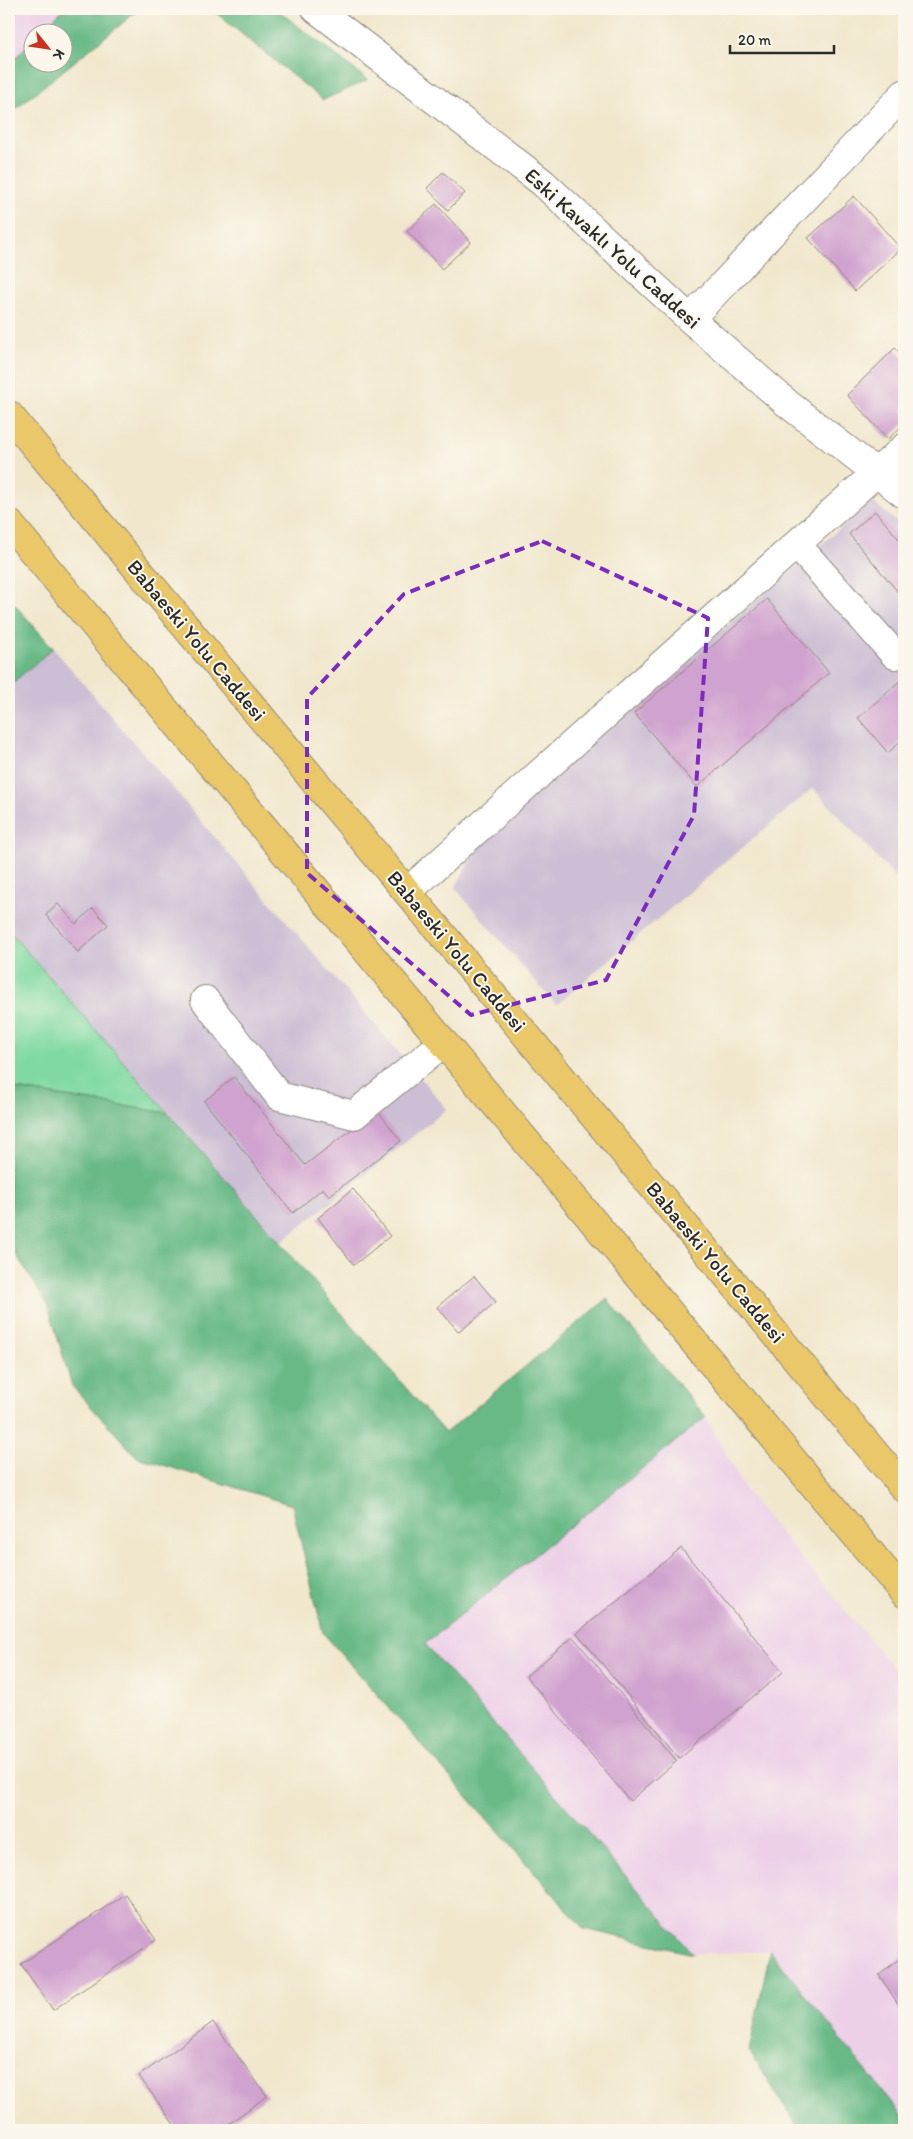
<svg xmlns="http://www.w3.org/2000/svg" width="913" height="2139" viewBox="0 0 913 2139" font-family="Itim,sans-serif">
<rect width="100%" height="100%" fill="#fbf7ec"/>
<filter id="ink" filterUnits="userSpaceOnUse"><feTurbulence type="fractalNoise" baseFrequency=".02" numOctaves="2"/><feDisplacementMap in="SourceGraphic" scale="10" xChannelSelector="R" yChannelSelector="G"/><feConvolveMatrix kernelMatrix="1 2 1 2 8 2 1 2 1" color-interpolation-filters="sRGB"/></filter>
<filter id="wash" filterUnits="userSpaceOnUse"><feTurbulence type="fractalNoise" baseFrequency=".0096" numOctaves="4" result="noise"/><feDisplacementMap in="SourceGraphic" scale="20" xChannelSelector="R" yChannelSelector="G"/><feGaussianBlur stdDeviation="1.12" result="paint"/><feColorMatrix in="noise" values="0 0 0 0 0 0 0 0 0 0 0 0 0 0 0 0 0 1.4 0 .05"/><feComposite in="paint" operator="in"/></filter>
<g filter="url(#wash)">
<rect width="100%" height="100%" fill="#f1e7cd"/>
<path fill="#edd0e8" d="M 9,9 L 63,9 L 40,32 L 32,32 L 32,40 L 9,65 Z
M 706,1417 L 747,1493 L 904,1681 L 904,2118 L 770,1951 L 693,1954 L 425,1644 Z"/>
<path fill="#ccbed4" d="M 872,501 L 904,528 L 904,887 L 813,788 L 556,1005 L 455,888 L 486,832 Z
M 53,648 L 447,1109 L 280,1243 L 9,931 L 9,686 Z"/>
<path fill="#7fd9a0" stroke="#558266" d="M 9,931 L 168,1113 L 9,1088 Z"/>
<path fill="#67b986" stroke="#497258" d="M 63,9 L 140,9 L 9,114 L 9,65 L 32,40 L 32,62 L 62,62 L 62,32 L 40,32 Z
M 211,9 L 276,9 L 368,80 L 323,100 Z
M 9,598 L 53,648 L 9,686 Z
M 9,1088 L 168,1113 L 445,1433 L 607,1299 L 706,1417 L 425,1644 L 693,1954 L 584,1929 L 323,1633 L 292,1505 L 137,1457 L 72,1386 L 48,1305 L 9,1243 Z
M 770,1951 L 904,2118 L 904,2130 L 800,2130 L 749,2051 Z"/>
<g id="blocks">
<path fill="#d0a2cf" d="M 443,172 L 465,193 L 448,210 L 427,188 Z
M 854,196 L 901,249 L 855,291 L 808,238 Z
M 436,204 L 471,242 L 442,269 L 407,231 Z
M 895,348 L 904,357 L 904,424 L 888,439 L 847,395 Z
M 875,511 L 904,545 L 904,599 L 849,534 Z
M 767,599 L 829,673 L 697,787 L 634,713 Z
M 904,677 L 904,738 L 888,753 L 858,718 Z
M 58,904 L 76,924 L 93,908 L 108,925 L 78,952 L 46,915 Z
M 234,1077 L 305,1165 L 377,1110 L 401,1141 L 329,1196 L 323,1188 L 293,1213 L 204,1101 Z
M 353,1189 L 390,1236 L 354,1265 L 318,1218 Z
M 474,1276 L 496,1302 L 459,1332 L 437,1307 Z
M 681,1548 L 783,1672 L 679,1758 L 577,1633 Z
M 573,1637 L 677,1761 L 630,1801 L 526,1676 Z
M 125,1894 L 156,1940 L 53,2010 L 21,1964 Z
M 904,1955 L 904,2013 L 879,1975 Z
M 213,2022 L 267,2096 L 220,2130 L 178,2130 L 139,2076 Z"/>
</g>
</g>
<g filter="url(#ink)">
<use href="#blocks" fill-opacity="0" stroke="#8e897c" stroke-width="1"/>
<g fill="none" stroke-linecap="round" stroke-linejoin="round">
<g stroke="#8e897c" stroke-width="30">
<path id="minor" d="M 316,9 L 542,182 L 690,319 L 788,404 L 904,494
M 690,319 L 904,94
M 797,545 L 895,655
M 407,892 L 904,448
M 205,1000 L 279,1096 L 354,1115 L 443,1043"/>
</g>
<g stroke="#8e897c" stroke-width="30">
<path id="highway" d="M 9,415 L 904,1488
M 9,523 L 904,1593"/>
</g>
<use href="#minor" stroke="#fff" stroke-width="28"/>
<use href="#highway" stroke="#eac769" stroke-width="28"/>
</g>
</g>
<path fill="none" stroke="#7b2cbf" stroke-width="4" stroke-dasharray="10 6" stroke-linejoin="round" d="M 542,541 L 708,618 L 694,815 L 606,980 L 471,1015 L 307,873 L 307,698 L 404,594 Z"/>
<g text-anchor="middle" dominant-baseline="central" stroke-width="4" stroke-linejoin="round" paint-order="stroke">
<g font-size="21" fill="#2b2b2b" stroke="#fbf7ec">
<text transform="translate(613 248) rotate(42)">Eski Kavaklı Yolu Caddesi</text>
<text transform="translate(197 640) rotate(50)">Babaeski Yolu Caddesi</text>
<text transform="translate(457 951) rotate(50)">Babaeski Yolu Caddesi</text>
<text transform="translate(716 1262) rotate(50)">Babaeski Yolu Caddesi</text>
</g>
</g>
<rect width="913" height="2139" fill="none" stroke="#fbf7ec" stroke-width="30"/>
<g transform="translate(48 48) rotate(120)"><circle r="24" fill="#fbf7ec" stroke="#a8a59f"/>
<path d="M0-4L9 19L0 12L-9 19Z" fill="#c8321e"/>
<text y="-8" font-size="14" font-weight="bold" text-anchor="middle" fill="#2b2b2b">K</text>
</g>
<path d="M730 45v8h104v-8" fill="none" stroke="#2b2b2b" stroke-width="2.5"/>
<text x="738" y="45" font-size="15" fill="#2b2b2b" stroke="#fbf7ec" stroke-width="4" paint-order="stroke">20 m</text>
</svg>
